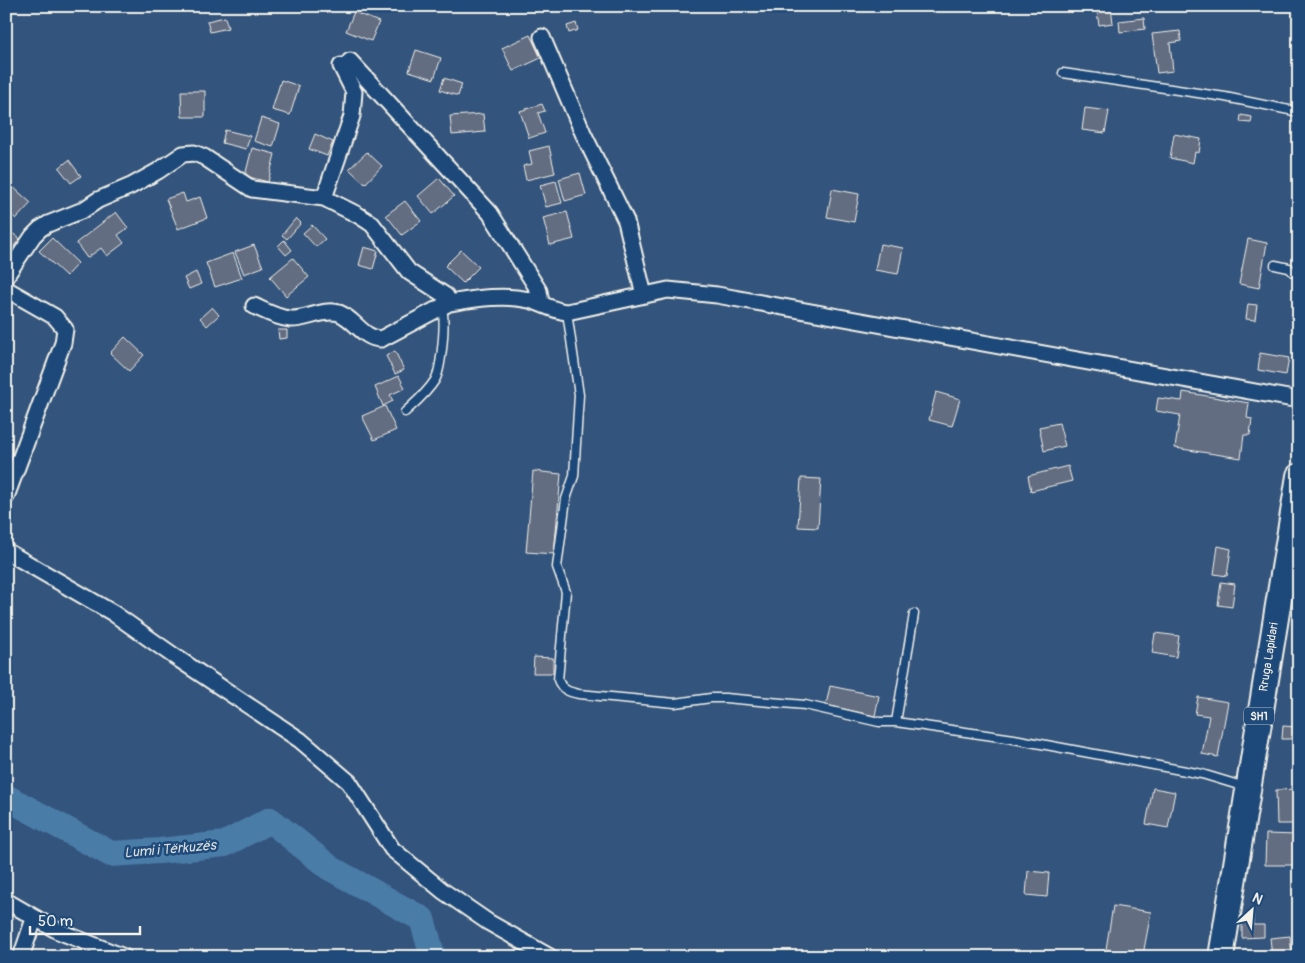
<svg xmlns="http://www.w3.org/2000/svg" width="1305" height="963" viewBox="0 0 1305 963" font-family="Pangolin,sans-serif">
<rect width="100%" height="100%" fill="#33547c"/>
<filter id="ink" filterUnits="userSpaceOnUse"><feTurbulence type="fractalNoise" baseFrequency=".02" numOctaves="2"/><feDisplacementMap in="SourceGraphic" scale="10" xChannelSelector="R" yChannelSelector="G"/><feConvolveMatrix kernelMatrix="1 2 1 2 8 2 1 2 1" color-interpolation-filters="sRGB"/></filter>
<g filter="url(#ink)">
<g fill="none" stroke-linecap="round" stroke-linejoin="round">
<path stroke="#4a7ba7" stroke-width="26" d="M 6,797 L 111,854 L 159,851 L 225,844 L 270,820 L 330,868 L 422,919 L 433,957"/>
</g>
<path fill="#636d82" stroke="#f4f1e8" d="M 1096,6 L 1111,6 L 1113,23 L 1099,25 Z
M 354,12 L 379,22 L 371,41 L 346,31 Z
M 225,17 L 228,28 L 210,32 L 207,21 Z
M 1144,18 L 1145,29 L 1120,32 L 1119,21 Z
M 576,23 L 578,30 L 569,33 L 567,26 Z
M 1180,31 L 1181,41 L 1170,43 L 1173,71 L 1157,73 L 1152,34 Z
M 530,35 L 541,58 L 513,71 L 502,48 Z
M 416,50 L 441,58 L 434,79 L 409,71 Z
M 444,78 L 462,84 L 458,96 L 440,90 Z
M 281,80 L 299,86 L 290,115 L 272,110 Z
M 181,91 L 205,91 L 205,117 L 182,117 Z
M 542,104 L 545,111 L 538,113 L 545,133 L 529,138 L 520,111 Z
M 1085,108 L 1109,111 L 1105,133 L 1082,130 Z
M 483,114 L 485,132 L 452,135 L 450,116 Z
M 1241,115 L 1252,117 L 1251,123 L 1240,122 Z
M 261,118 L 280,124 L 273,147 L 254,141 Z
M 225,130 L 250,136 L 246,149 L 222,143 Z
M 315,134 L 333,142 L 327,156 L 309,149 Z
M 1174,134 L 1201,139 L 1199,153 L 1195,152 L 1193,163 L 1170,158 Z
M 549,146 L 555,173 L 526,180 L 523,166 L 532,164 L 529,151 Z
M 252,148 L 275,154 L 268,182 L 245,176 Z
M 367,152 L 382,166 L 365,184 L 349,169 Z
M 69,160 L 81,176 L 71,183 L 59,168 Z
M 580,173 L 586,195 L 565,201 L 559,179 Z
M 439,178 L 454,196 L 433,214 L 418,196 Z
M 556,181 L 562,203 L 546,207 L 540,185 Z
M 12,186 L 31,203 L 16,219 L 6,210 L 6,192 Z
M 832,189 L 859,194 L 854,222 L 827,217 Z
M 183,193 L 186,202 L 200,197 L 207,218 L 178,229 L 166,199 Z
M 405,201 L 421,221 L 402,235 L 386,215 Z
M 116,212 L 128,228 L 118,235 L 124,243 L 107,256 L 101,248 L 87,258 L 76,243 Z
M 567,212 L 574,239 L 550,245 L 543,218 Z
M 296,218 L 301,223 L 287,239 L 282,235 Z
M 312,225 L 325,239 L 316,247 L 303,233 Z
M 6,228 L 20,239 L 6,255 Z
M 52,238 L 78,263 L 66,276 L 39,251 Z
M 1248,239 L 1267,243 L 1259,288 L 1239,284 Z
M 284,240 L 292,250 L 286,255 L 278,246 Z
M 880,244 L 903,248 L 898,274 L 875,270 Z
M 254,245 L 263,267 L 244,274 L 235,252 Z
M 364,247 L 378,251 L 373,269 L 359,265 Z
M 461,250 L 479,267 L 463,283 L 445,266 Z
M 233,253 L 242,278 L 215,287 L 206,263 Z
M 293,258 L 309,277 L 286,296 L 270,277 Z
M 196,272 L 201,284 L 189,289 L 184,278 Z
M 1248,304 L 1257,305 L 1255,320 L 1246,319 Z
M 212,307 L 219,315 L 207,326 L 200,318 Z
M 278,330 L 287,330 L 287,338 L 279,339 Z
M 125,337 L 144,355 L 129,371 L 110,353 Z
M 395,351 L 404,370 L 395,374 L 386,356 Z
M 1260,353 L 1289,358 L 1286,375 L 1258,370 Z
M 399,376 L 405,388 L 390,395 L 393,401 L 383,406 L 375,387 Z
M 936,392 L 960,399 L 952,426 L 929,420 Z
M 1183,392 L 1249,403 L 1247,418 L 1252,419 L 1250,435 L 1244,435 L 1241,458 L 1175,448 L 1180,415 L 1156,411 L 1158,398 L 1182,401 Z
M 385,406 L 396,430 L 374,440 L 362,416 Z
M 1059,423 L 1065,446 L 1044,451 L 1039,427 Z
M 1068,466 L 1072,481 L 1031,491 L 1028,476 Z
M 533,471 L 561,474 L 554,554 L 526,552 Z
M 801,478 L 821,479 L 818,528 L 798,527 Z
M 1218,546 L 1231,549 L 1227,576 L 1214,574 Z
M 1221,582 L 1235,584 L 1232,607 L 1218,605 Z
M 1155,633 L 1179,636 L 1176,657 L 1152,653 Z
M 534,657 L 553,658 L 553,673 L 533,673 Z
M 830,686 L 879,696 L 875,716 L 826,705 Z
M 1198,697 L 1228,702 L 1218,757 L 1202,754 L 1209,716 L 1195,714 Z
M 1283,726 L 1299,727 L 1299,739 L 1282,739 Z
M 1153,788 L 1175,792 L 1168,828 L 1146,824 Z
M 1299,789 L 1299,824 L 1277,824 L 1276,790 Z
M 1266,834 L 1299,835 L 1299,865 L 1265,865 Z
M 1028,871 L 1049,873 L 1047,897 L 1026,895 Z
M 1113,906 L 1151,912 L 1143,955 L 1106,949 Z
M 1253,915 L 1253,925 L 1264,925 L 1264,937 L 1242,938 L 1242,916 Z
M 1290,936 L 1292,955 L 1272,956 L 1270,938 Z"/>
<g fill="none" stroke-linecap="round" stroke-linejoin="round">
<g stroke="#f4f1e8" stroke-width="11">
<path id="lane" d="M 1063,73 L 1225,97 L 1299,112
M 1275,265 L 1289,268 L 1293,272 L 1299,273
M 567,312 L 579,395 L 574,476 L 566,499 L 557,567 L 566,592 L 558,680 C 562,690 569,692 579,694 L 675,703 L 711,698 L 725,698 L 805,705 L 879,722 L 896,722 L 1014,739 L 1202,774 L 1245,787
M 405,412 C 416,402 427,393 435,380 C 441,370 447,318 441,307
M 896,722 L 914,614"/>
</g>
<g stroke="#f4f1e8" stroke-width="19">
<path id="street" d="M 542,37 L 583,133 L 626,221 L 644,295
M 350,61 L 490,213 L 539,291 L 541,303
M 324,198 L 352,116 L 354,92 L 341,66
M 6,276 L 33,236 L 40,229 L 48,224 L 83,210 L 98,200 L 131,186 L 158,171 L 183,154 L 194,153 L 204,157 L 252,189 L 324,198 L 358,215 L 372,224 L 409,272 L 446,296 L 449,303 C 475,299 503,294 529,300 C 542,303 553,311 567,312 L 668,290 L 717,295 L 1299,400
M 6,289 L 55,317 L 65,329 L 63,343 L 6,497
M 254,306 C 265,311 277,318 290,319 C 306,320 324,308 339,313 C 355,319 363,339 381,339 L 449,303
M 6,551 L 113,613 L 174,656 L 300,740 L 349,782 L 392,849 L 443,891 L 488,922 L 550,957
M 6,901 L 58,931 L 124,957
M 21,957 L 34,919"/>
</g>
<g stroke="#f4f1e8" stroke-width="28">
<path id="primary" d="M 1221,957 L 1299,476"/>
</g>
<use href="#lane" stroke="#1f4a7a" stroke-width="8"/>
<use href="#street" stroke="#1f4a7a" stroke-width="15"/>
<use href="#primary" stroke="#1f4a7a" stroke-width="24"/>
</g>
</g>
<g text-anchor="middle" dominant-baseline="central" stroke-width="5" stroke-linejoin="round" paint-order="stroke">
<rect fill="#1f4a7a" stroke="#b4bfc7" stroke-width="1" x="1244" y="707.5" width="30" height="17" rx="4"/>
<g font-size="11" font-weight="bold" fill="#f4f1e8">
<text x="1259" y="716">SH1</text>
</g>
<g font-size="12" fill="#f4f1e8" stroke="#1f4a7a">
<text transform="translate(1269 657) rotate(-81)">Rruga Lapidari</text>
</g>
<g font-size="14" font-style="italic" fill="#dadfde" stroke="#1f4a7a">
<text transform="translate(170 849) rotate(-5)">Lumi i Tërkuzës</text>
</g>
</g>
<rect width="1305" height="963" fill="none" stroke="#1f4a7a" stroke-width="25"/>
<rect x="12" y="12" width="1280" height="938" fill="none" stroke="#f4f1e8" stroke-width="2" filter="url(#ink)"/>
<g transform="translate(1252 910) rotate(26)" stroke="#1f4a7a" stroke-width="4" paint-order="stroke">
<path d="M0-4L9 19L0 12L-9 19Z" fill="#f4f1e8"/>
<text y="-8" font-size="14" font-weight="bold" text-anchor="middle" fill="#f4f1e8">N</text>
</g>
<path d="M30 926v8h110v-8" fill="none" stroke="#f4f1e8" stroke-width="2.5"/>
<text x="38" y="926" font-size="15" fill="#f4f1e8" stroke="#1f4a7a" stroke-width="4" paint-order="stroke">50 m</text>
</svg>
